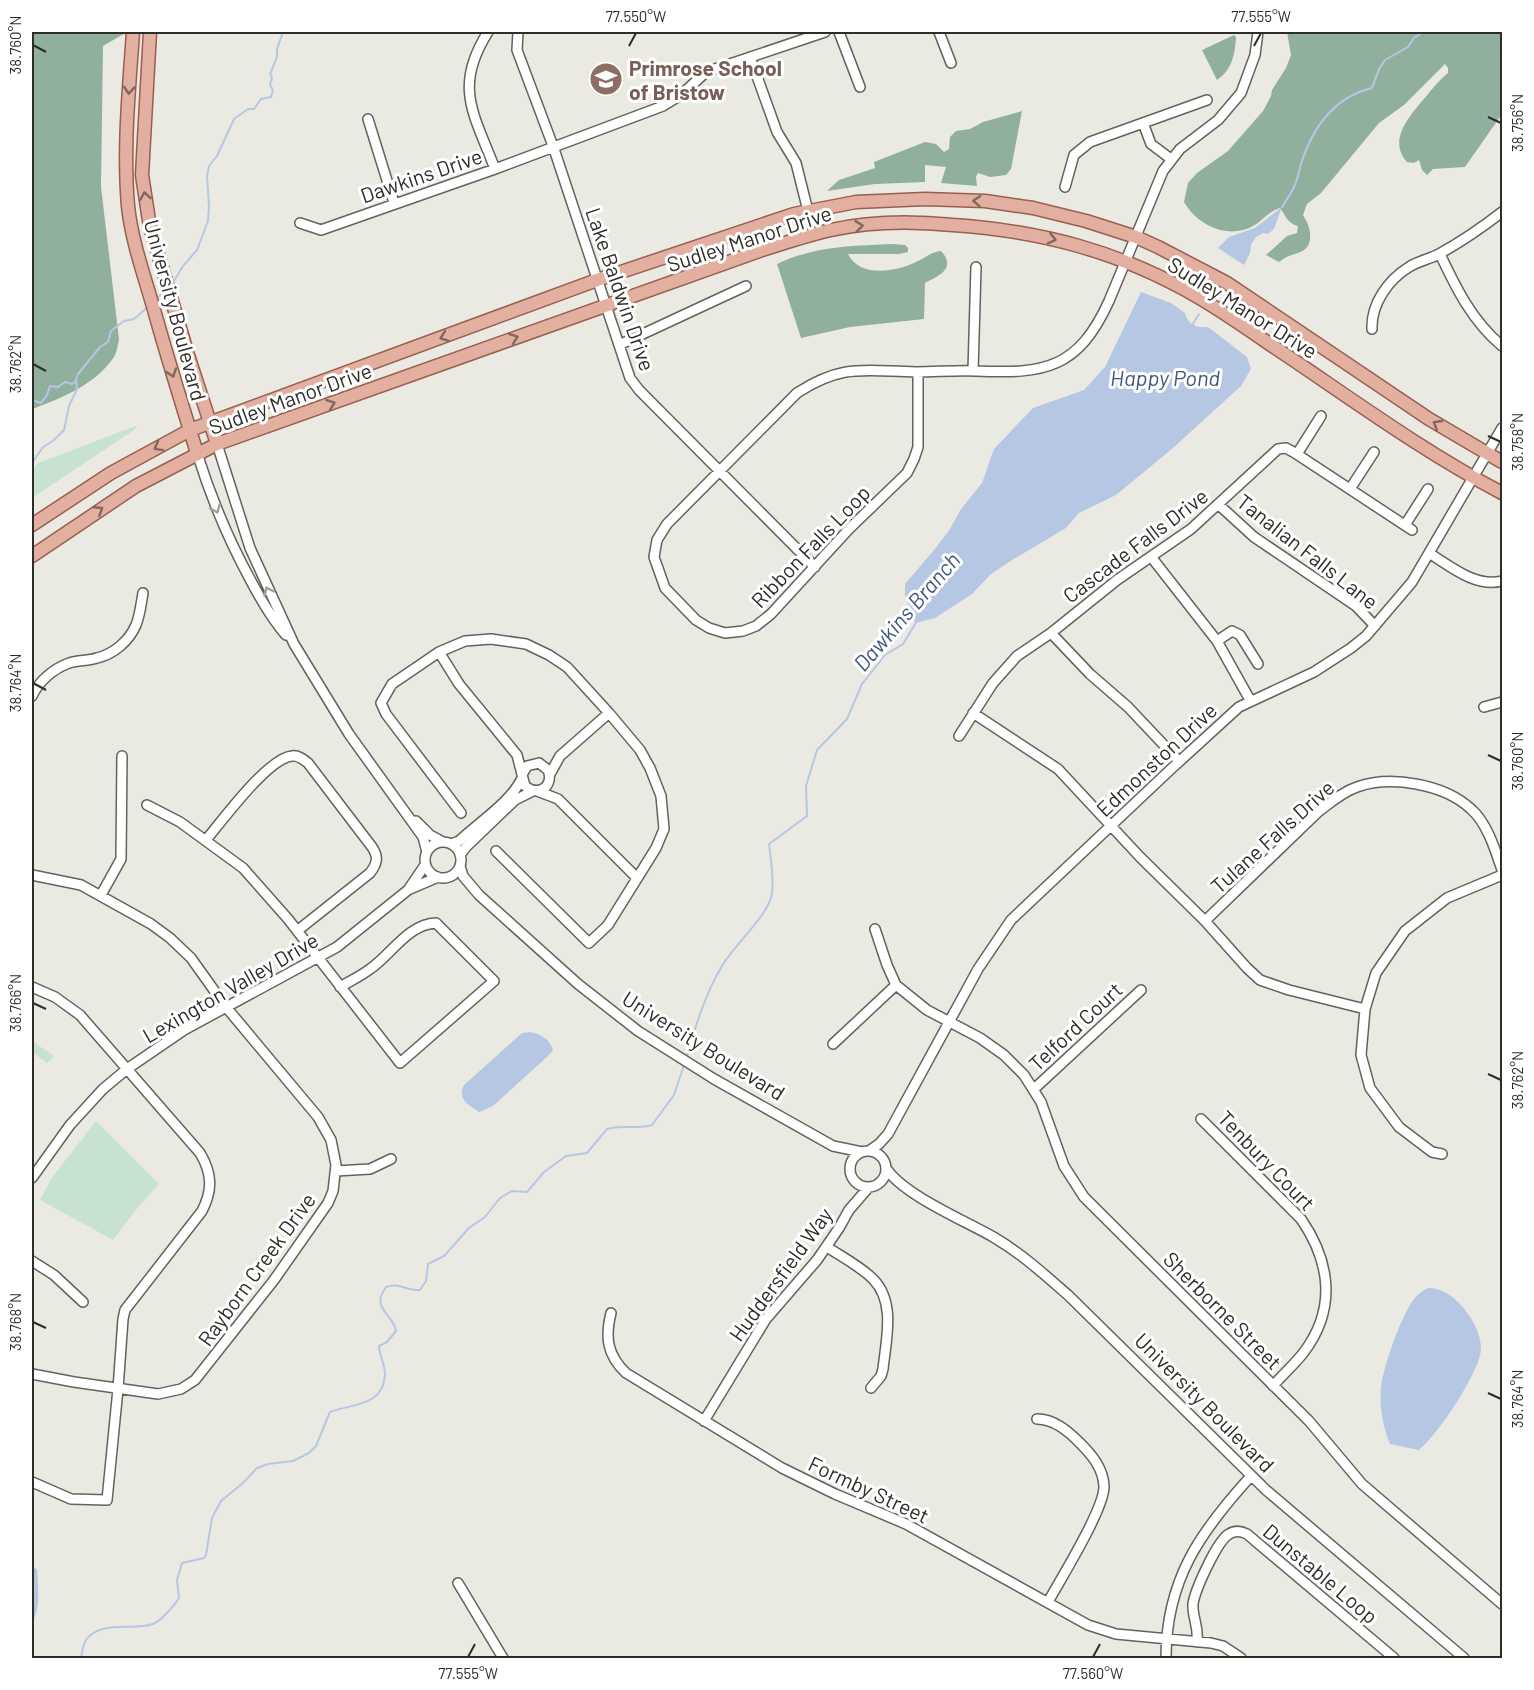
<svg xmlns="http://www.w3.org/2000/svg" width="1534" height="1690" viewBox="0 0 1534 1690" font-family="Barlow,sans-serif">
<rect width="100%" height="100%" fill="#ebeae2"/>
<path fill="#c8e2d2" d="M 138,425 L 134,430 L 32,498 L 32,471 L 38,463 Z
M 32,1041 L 54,1056 L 47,1063 L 32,1052 Z
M 96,1121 L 159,1184 L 135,1211 L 113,1240 L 40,1200 L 51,1179 Z"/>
<path fill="#90b09d" d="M 32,32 L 127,32 L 103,46 L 101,187 L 119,339 C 118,344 117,352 114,357 C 95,385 62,398 32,409 Z
M 1287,32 L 1502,32 L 1502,114 L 1465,167 L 1433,169 L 1427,175 L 1422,170 L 1419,160 L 1414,163 L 1407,162 C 1388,141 1408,118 1422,101 C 1431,91 1438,81 1448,73 L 1448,68 L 1445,64 L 1404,105 L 1379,123 L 1321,193 L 1307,204 L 1303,215 C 1307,222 1309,225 1310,233 C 1312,257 1292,250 1279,262 L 1266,255 L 1287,236 L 1297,233 L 1298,226 C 1287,223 1286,216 1280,208 C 1269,211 1262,221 1253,226 C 1228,240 1197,225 1184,202 L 1188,183 L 1197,173 L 1228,151 L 1263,111 L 1271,96 L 1272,90 L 1286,68 L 1291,55 Z
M 1234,35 L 1236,37 C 1235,54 1232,70 1217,80 L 1202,50 Z
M 1022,111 L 1011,169 L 1006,175 L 990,177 L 978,173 L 976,177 L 977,186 L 941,183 L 946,167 L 925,165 L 925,182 L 875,184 L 827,191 L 839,180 L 875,168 L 874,162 L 925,142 L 936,144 L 944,152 L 949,149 L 950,137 L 956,131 L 970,129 L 983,122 Z
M 892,244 L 905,245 L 908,248 L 908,252 L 899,254 L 848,254 C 860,278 895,272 916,262 C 925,258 931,252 941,251 C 957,268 939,276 925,283 L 924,319 L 850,327 L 801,338 L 777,264 C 814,246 852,246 892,244 Z"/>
<path fill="#b6c7e4" d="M 1282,207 L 1274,229 L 1268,234 L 1263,233 L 1256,237 L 1251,245 L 1250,253 L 1244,265 L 1218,248 L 1229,237 L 1255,228 Z
M 1141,292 L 1171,303 L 1185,313 C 1188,325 1197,328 1208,327 L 1247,357 L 1251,369 L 1241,386 L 1173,448 L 1116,495 L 1079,513 L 1066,528 L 1012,560 L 991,574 L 972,594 L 935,618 L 915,623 L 905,595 L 905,584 L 934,550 L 950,529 L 961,509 L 982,483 L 994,449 L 1033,408 L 1084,390 L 1105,367 Z
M 530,1032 C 541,1034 550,1039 553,1050 L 548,1056 L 493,1106 L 479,1112 C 468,1105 457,1099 464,1085 L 522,1033 Z
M 1428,1288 C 1442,1288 1451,1295 1460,1304 C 1471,1316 1481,1332 1481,1349 C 1480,1372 1437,1436 1419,1450 L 1390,1444 C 1383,1428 1379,1405 1381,1388 C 1383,1367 1401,1316 1414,1299 C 1418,1294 1422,1291 1428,1288 Z
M 32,1565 L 37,1570 C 38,1585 41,1610 32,1622 Z"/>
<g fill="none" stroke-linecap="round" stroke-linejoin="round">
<path stroke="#b6c7e4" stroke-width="2" d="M 1282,207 C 1286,200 1291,194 1294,187 C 1298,179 1299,169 1302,161 C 1314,125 1335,97 1372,88 L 1379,69 L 1385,60 L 1408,47 L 1414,38 L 1423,32
M 172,284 L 183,266 L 197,250 L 208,221 L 209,207 L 207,176 L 209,166 L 217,156 L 234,119 L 248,109 L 254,109 L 261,99 L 271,97 L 273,90 L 270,85 L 272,78 L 270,74 L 277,57 L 277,49 L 283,32
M 155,300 L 164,292
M 1191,327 L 1199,314
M 32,400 L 41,403 L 47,395 L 50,386 L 58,387 L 65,382 L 72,384 L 76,381
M 32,463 L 43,447 L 53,441 L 64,430 L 69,406 L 77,389 L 76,379 L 78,374 L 100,347 L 108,342 L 111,331 L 116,327 L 124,321 L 134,319 L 149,306
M 686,1059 C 695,1028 705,994 722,966 C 734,945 768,916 772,894 C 774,878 771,860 769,844 L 807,816 L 806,786 L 817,750 L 847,719 L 862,684 L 885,655 L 903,644 L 917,621
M 81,1658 C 82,1653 83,1645 86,1640 C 100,1620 133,1631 153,1624 C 162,1620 174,1606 179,1598 L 177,1580 L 182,1563 L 204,1558 L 206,1555 L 212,1518 L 221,1501 L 243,1483 L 257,1468 L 268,1464 L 293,1461 L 309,1453 L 316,1446 L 330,1412 C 350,1404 384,1407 385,1374 C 385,1364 379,1355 379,1346 L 387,1342 L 396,1331 C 393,1313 370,1309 386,1287 C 399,1282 407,1291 420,1290 L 426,1281 L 428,1264 L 444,1256 L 469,1228 L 485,1217 L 500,1198 L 512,1191 L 527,1192 L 544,1172 L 566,1156 L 587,1153 L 607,1129 C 622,1124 636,1130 652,1125 L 674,1095 L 684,1065"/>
<g stroke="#64625c" stroke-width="12">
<path id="minor" d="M 488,32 C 453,87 474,114 495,169
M 518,32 L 517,50 L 553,146 L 630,378 L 639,390 L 815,567
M 839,32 L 860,87
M 939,32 L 951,63
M 750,57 L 777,132 L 796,163 L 808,211
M 368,119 L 394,203
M 1143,123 L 1151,144 L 1171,159
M 1065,187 L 1074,155 L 1090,142 L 1207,100
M 300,223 L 321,230 L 495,169 L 663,106 L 681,95 L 706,72 L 825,32
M 1440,254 C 1456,288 1472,321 1502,346
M 1372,329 C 1371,304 1388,280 1409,267 C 1418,261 1430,259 1439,254 C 1459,243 1484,226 1502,212
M 619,345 L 746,286
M 973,371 L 976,267
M 918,372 L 918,447 L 914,459 L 907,473 L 849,529 L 771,614 L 756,626 L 743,631 L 725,633 L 709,628 L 696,620 L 665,588 L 654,557 L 657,540 L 667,524 L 797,393 C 843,363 865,371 916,372 C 936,372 956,370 976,371 C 1045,374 1078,369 1109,301 L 1163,171 L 1180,149 L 1218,120 L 1241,93 L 1255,55 L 1258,32
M 217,444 L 250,548 L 294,644 L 349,734 L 423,837 L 427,852
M 197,453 C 211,498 228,539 251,581 C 261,600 272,619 286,635
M 1297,454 L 1321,416
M 1350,489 L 1374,452
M 1219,505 L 1254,537 L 1356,606 L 1375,626
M 1405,525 L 1428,489
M 1429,553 C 1450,566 1476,588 1502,581
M 1152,558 L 1217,641 L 1250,700
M 1051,633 L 1090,674 L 1128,707 L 1179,761
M 1217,641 L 1232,631 L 1240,635 L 1258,664
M 439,652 L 459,684 L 517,755 L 525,786 C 539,797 554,786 548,770 L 539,763 L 527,766 L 523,773
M 32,696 C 39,681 53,669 69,663 C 78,660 88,661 97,658 C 114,654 129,641 136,625 C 140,615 141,604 143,593
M 1484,707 L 1502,702
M 973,713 L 1058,769 L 1140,857 L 1205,921 L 1247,968 L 1260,980 L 1289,990 L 1365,1009
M 959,736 L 993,683 L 1017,656 L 1051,633 L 1117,580 L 1191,529 L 1278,449 L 1286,448 L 1295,453 L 1412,530
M 550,774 L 560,756 L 609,713
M 537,791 L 558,799 L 637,878
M 147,805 L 180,822 L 243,868 L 288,919 L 400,1063 L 494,981 L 436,923 C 408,924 391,955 370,969 C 361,976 350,981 340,987
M 461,813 L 386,714 L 381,703 L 392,684 L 439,652 L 465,641 L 491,639 L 526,644 L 549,655 L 567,667 L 609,713 L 640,750 L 650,768 L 661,796 L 664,829 L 656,848 L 608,925 L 589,943 L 496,851
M 416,821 L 430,835 L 443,842
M 206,840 C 222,821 268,758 292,756 C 298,755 303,759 308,763 L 372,847 C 379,857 377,864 370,873 L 297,931
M425 860a18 18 0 1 1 36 0a18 18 0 1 1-36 0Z
M 451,844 L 459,841 C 478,823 512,801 522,778
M 460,855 L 466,847 L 515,800 L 533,791
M 460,866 L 463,876 L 479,895 L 578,984 L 638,1031 L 714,1079 L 833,1146 L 862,1152
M 32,875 L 81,885 L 151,924 L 170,938 L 191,958 L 226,1007 L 318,1117 L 331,1140 L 336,1165 L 333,1191 L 328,1203 L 274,1280 L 195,1380 L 181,1389 L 158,1394 L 74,1382 L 32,1374
M 410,889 L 438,877
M 101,895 L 121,859 L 122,756
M 1205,921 L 1318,812 C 1330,803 1342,792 1357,787 C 1391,775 1444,784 1471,809 C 1487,823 1495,849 1502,870
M 875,929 L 887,965 L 896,985 L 927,1010 L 980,1038 L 1004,1055 L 1024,1075 L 1041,1102 L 1064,1166 L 1084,1197 L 1309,1421 L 1362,1484 L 1502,1604
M 32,987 L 55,997 L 80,1015 L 200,1153 C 212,1173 213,1190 202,1211 L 125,1310 L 123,1319 L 118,1389 L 107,1500 L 71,1499 L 32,1482
M 833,1044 L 896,985
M 1034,1089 L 1141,990
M 1201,1119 L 1301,1219 C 1330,1261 1337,1308 1304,1352 C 1295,1364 1283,1374 1273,1386
M850 1169a18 18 0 1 1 36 0a18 18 0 1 1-36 0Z
M 869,1151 L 879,1144 L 888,1134 L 978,969 L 1011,920 L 1170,770 L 1239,707 L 1314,672 L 1351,648 L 1366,636 L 1412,582 L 1502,428
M 1442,1154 L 1432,1152 L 1399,1127 L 1370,1088 L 1361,1055 L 1365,1009 L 1376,973 L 1405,931 L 1447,898 L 1502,875
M 886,1168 C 903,1195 966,1221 995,1238 C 1022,1254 1045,1275 1069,1296 L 1266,1490 L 1464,1658
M 336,1171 L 370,1169 L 391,1159
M 32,1178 L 70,1125 L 103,1089 L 127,1069 L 184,1030 L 337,947 L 408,890 L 425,865
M 827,1247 C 842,1257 860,1266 873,1279 C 896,1302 886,1340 883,1369 L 881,1376 L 871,1388
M 32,1261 L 54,1275 L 83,1302
M 611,1313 C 605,1337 607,1355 626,1373 L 782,1468 L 835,1494 L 906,1524 L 1088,1625 L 1116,1634 L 1211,1643 L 1223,1646 L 1241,1658
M 1037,1419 C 1054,1419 1068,1431 1080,1443 C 1092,1455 1103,1468 1104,1486 C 1105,1508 1060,1580 1048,1602
M 704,1421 L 766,1319 L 817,1260 L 839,1228 L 849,1210 L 869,1187
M 458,1583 L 503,1658
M 1197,1642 C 1199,1626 1192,1617 1193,1604 C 1195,1590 1217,1541 1229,1534 C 1235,1530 1241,1531 1247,1534 L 1394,1658
M 1166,1658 C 1166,1580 1200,1532 1251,1476"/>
</g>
<g stroke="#985f4e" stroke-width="15">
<path id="major" d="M 133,32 C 129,90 123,148 128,206 C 132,244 146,280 156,317 C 169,363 183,408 197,453
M 150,32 L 142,175 L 150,227 L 188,355 L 217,444
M 32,525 L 111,473 L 190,430 L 597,280 L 794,214 L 856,202 L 925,199 L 985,201 L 1033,208 L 1086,221 L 1136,237 L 1158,247 L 1227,283 L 1429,419 L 1502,462
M 32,556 L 136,486 L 217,444 L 762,250 C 785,243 808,235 831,230 C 871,221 913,221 953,225 C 1042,231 1121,252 1198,297 C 1224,312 1249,330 1274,347 C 1349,397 1422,451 1502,493"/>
</g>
<use href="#minor" stroke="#fff" stroke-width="9"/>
<use href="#major" stroke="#e3afa0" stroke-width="12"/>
</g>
<defs><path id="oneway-chevron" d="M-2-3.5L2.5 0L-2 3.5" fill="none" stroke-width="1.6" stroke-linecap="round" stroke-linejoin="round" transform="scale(1.5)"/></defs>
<g stroke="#7f685f">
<use href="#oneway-chevron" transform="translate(129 90) rotate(94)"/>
<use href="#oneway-chevron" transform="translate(145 196) rotate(-99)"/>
<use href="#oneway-chevron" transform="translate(977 201) rotate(-177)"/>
<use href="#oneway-chevron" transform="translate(859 226) rotate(-7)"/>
<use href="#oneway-chevron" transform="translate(1052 239) rotate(13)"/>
<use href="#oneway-chevron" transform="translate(444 337) rotate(160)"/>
<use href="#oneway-chevron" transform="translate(514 338) rotate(-20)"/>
<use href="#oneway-chevron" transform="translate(172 373) rotate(71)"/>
<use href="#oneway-chevron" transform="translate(331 404) rotate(-20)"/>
<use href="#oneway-chevron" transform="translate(1437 424) rotate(-149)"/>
<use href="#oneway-chevron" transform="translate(158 447) rotate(151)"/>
<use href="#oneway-chevron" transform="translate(99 510) rotate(-33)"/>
</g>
<g stroke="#a1a09f">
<use href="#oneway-chevron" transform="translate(216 509) rotate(68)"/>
<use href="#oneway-chevron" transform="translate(268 591) rotate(-115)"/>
</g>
<path fill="none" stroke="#2e2d2a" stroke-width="2" d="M 33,45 L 46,52M 629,46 L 636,33M 1254,46 L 1261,33M 1488,117 L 1501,123M 33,364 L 46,371M 1488,436 L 1501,442M 33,683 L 46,690M 1488,755 L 1501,761M 33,1003 L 46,1009M 1488,1074 L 1501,1080M 33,1322 L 46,1328M 1488,1393 L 1501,1399M 468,1657 L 475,1644M 1093,1657 L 1100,1644"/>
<defs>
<g id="school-disc" transform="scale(1.725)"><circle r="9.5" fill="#8d6e63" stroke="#fff"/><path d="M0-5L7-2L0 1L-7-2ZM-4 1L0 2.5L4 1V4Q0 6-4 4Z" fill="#fff"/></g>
</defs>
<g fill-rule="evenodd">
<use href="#school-disc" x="606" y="79"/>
</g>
<g text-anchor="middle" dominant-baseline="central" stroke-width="6" stroke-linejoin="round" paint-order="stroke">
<g font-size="21" font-weight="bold" fill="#785e54" stroke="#fff" text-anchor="start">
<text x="629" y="67">Primrose School<tspan x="629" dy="24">of Bristow</tspan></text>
</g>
<g font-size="21" fill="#2e2d2a" stroke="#fff">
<text transform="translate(421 175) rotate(-19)">Dawkins Drive</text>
<text transform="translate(749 238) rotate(-18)">Sudley Manor Drive</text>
<text transform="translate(621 289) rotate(71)">Lake Baldwin Drive</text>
<text transform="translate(1243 307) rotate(32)">Sudley Manor Drive</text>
<text transform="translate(176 310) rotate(75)">University Boulevard</text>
<text transform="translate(290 398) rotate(-20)">Sudley Manor Drive</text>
<text transform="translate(1135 545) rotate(-37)">Cascade Falls Drive</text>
<text transform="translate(810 546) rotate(-46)">Ribbon Falls Loop</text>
<text transform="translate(1308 551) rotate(38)">Tanalian Falls Lane</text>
<text transform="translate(1156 759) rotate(-43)">Edmonston Drive</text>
<text transform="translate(1272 836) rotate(-42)">Tulane Falls Drive</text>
<text transform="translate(230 987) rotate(-30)">Lexington Valley Drive</text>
<text transform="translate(1075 1026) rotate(-43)">Telford Court</text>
<text transform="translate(704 1045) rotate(32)">University Boulevard</text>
<text transform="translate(1267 1160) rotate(46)">Tenbury Court</text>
<text transform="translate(256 1269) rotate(-54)">Rayborn Creek Drive</text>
<text transform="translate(780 1274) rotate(-54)">Huddersfield Way</text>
<text transform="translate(1223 1310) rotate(45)">Sherborne Street</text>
<text transform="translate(1205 1402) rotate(45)">University Boulevard</text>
<text transform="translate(869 1489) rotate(25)">Formby Street</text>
<text transform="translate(1321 1573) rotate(40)">Dunstable Loop</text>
</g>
<g font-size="22" font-style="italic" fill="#405781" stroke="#fff">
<text x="1165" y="377">Happy Pond</text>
<text transform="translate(906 611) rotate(-49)">Dawkins Branch</text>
</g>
</g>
<rect width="1534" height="1690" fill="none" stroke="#ffffff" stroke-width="66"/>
<rect x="33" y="33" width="1468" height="1624" fill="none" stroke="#2e2d2a" stroke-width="2"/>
<g font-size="15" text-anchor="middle" fill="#2e2d2a">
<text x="636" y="22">77.550°W</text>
<text x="1261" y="22">77.555°W</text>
<text transform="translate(16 45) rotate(-90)" y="5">38.760°N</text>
<text transform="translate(1518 123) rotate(-90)" y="5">38.756°N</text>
<text transform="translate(16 364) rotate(-90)" y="5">38.762°N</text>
<text transform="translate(1518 442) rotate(-90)" y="5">38.758°N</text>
<text transform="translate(16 683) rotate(-90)" y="5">38.764°N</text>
<text transform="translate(1518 761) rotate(-90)" y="5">38.760°N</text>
<text transform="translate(16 1003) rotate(-90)" y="5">38.766°N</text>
<text transform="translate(1518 1080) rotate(-90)" y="5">38.762°N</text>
<text transform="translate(16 1322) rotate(-90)" y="5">38.768°N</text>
<text transform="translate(1518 1399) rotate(-90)" y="5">38.764°N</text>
<text x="468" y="1679">77.555°W</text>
<text x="1093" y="1679">77.560°W</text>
</g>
</svg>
